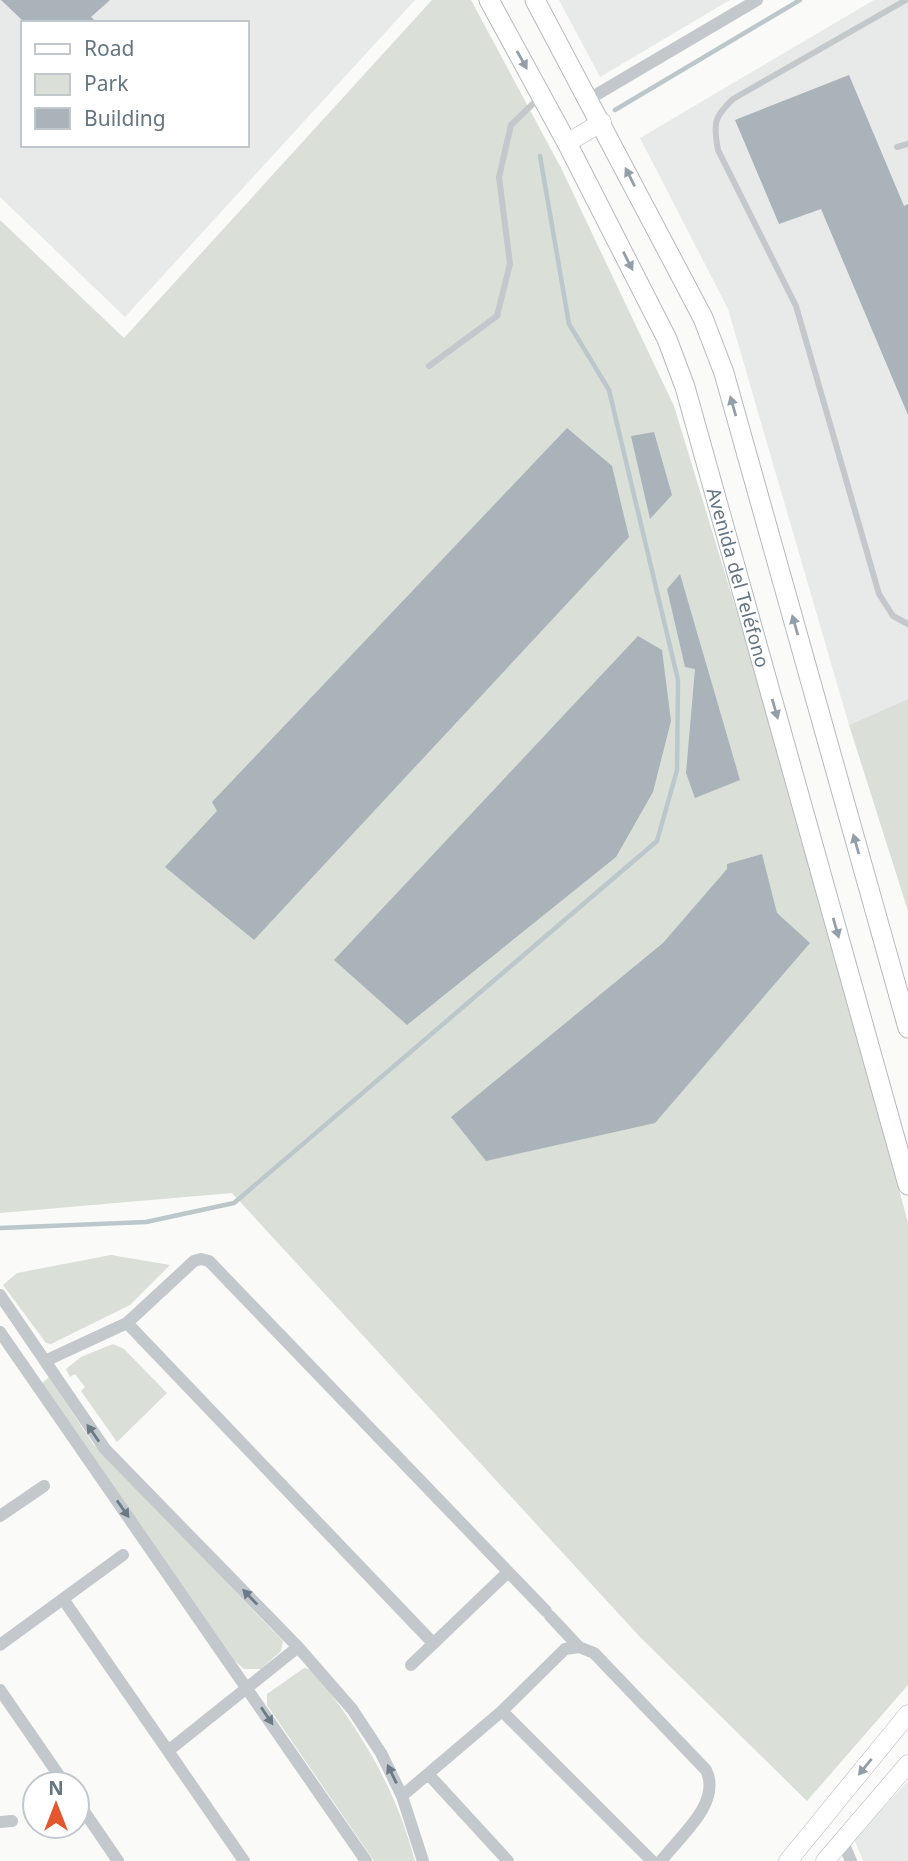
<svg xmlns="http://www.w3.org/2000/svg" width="908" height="1861" viewBox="0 0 908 1861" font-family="'Noto Sans',sans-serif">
<rect width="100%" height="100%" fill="#fafaf8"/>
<path fill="#e8e9e9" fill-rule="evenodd" d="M 0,0 L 415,0 L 125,317 L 0,197 ZM 23,23 L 247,23 L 247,145 L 23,145 Z
M 559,0 L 730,0 L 600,77 Z
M 874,0 L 908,0 L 908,699 L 849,725 L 728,309 L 640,138 Z
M 908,1781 L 908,1861 L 863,1861 L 854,1839 Z"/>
<path fill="#dadfd7" d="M 432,0 L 471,0 L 562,170 L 674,406 L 790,787 L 908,1223 L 908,1685 L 807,1801 L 640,1637 L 232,1193 L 0,1213 L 0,220 L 124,338 Z
M 908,699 L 908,911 L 849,725 Z
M 111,1255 L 170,1265 L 130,1305 L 51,1344 L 46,1343 L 3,1285 L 17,1273 Z
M 113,1344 L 124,1349 L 167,1393 L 117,1442 L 81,1391 L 85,1387 L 75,1374 L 70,1377 L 66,1369 L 81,1357 Z
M 49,1377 L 93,1444 L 283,1641 L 281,1651 L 261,1669 L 244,1669 L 235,1661 L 41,1384 Z
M 304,1668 L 312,1670 L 319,1678 C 365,1738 395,1788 415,1861 L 374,1861 L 267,1705 L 267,1694 Z"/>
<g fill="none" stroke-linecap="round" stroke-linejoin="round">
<path stroke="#bbc7cb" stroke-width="4.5" d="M 615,110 L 800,0
M 0,1228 L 146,1222 L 234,1203 L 657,841 L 677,770 L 678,680 L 609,390 L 569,324 L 540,156"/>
</g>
<path fill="#aab3b9" d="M 1,0 L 110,0 L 91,17 L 98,23 L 25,23 Z
M 849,75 L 904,206 L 908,204 L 908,415 L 821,209 L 779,224 L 735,120 Z
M 567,428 L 612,466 L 629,537 L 254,940 L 165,867 L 217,811 L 212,802 Z
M 654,432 L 672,495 L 650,519 L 631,436 Z
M 680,574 L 740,780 L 695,798 L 686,773 L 695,669 L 685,667 L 667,589 Z
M 638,636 L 662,650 L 671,721 L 653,792 L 616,857 L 407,1025 L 334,960 Z
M 762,854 L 777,913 L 810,943 L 655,1123 L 486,1161 L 451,1117 L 663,943 L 727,869 L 727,864 Z"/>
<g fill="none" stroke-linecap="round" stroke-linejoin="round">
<g stroke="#b3babf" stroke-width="19">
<path id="secondary" d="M 567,143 L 602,122
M 788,1861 L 908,1714
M 825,1861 L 908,1764"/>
</g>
<g stroke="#b5babe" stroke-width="21">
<g id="primary">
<path id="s1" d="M 489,0 L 567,143 L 667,339 L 685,387 L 908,1185"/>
<path d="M 535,0 L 703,318 L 724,373 L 908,1028"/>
</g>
</g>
<path stroke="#c3c8cc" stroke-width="6" d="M 906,0 L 733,99 C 714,117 713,123 718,150 L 796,306 L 879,594 L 893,616 L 908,624
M 897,147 L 908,144
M 429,366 L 497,316 L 510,264 L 499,177 L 511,125 L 540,97"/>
<path stroke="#c3c8cc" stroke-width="12" d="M 589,99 L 757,0
M 0,1295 L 105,1449 L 298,1647 L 352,1709 L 381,1753 L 402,1796 L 423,1861
M 127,1323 L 433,1643
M 0,1332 L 366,1861
M 45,1361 L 127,1323 L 194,1261 L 201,1259 L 209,1261 L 546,1611
M 0,1516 L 44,1486
M 63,1599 L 244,1861
M 550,1616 L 579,1647
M 0,1645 L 123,1555
M 411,1665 L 508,1572
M 0,1690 L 65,1784
M 502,1711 L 652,1861
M 168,1751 L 298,1647
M 429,1775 L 508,1861
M 402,1796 L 502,1711 L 565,1649 L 579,1647 L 594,1653 L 706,1770 C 722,1803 680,1836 661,1861
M 77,1801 L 118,1861
M 0,1822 L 12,1821
M 843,1842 L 851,1861"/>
<use href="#secondary" stroke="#fff" stroke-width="18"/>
<use href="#primary" stroke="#fff" stroke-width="19"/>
</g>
<defs><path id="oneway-solid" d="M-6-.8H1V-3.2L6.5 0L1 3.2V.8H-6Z" transform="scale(1.75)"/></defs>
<g fill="#939fa8">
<use href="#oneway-solid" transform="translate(522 60) rotate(61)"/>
<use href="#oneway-solid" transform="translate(630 177) rotate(-117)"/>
<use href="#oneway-solid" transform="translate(628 261) rotate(63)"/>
<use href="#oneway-solid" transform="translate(733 406) rotate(-106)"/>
<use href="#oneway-solid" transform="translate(795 625) rotate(-106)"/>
<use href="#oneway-solid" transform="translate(775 709) rotate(74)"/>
<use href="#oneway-solid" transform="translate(856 844) rotate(-106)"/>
<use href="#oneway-solid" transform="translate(836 928) rotate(74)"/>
<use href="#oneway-solid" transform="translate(865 1767) rotate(129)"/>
</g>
<g fill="#6a7a87">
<use href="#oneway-solid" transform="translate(93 1433) rotate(-125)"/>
<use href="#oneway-solid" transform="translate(123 1509) rotate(55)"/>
<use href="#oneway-solid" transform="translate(250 1597) rotate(-134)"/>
<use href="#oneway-solid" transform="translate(267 1716) rotate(56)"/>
<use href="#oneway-solid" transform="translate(392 1774) rotate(-116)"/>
</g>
<g text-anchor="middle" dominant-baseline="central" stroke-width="7" stroke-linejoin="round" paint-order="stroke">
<g font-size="19" fill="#657683" stroke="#fff">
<text stroke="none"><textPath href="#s1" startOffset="632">Avenida del Teléfono</textPath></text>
</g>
</g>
<rect x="21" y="21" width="228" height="126" fill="#ffffff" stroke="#c1c8cd" stroke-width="2"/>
<rect x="35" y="44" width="35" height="10" fill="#ffffff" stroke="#c1c8cd" stroke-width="2"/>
<text x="84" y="56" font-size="21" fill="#657683">Road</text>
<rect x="35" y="74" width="35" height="21" fill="#dadfd7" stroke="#c1c8cd" stroke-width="2"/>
<text x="84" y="91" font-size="21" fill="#657683">Park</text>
<rect x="35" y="108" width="35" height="21" fill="#aab3b9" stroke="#c1c8cd" stroke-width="2"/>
<text x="84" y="126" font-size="21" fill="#657683">Building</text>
<g transform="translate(56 1805)"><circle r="33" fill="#ffffff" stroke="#c1c8cd" stroke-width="2"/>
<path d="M0-5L12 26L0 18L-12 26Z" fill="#e4572e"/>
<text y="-10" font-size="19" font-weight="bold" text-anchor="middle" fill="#657683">N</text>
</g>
</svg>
